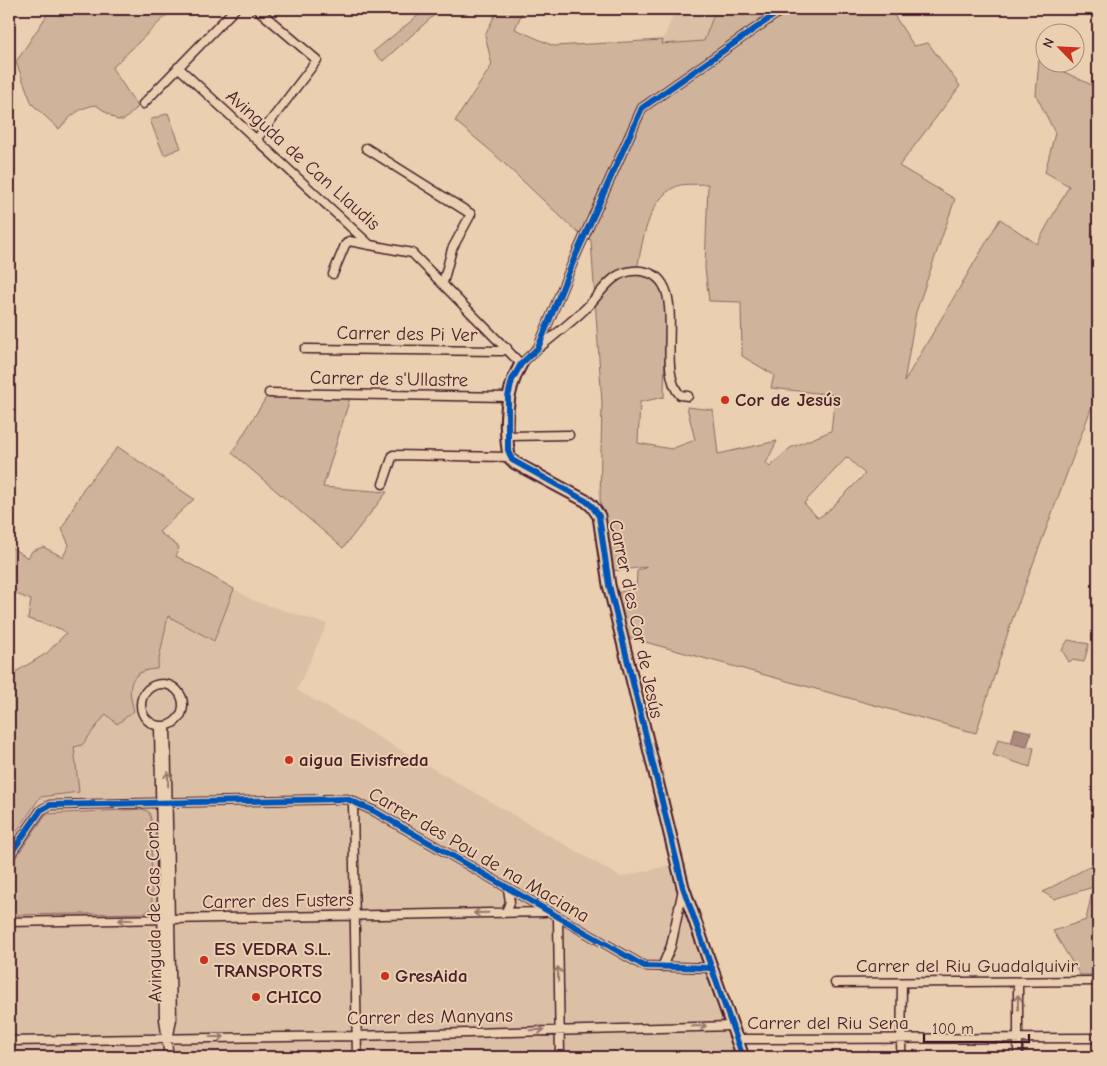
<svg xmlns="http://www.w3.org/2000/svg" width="1107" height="1066" viewBox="0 0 1107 1066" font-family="'Comic Neue',sans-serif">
<rect width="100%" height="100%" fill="#eacfb1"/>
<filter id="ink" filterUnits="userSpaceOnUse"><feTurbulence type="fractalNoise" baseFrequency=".02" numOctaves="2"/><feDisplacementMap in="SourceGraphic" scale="10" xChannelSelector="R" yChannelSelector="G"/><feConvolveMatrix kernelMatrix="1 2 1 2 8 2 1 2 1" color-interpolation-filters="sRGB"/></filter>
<g filter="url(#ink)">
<path fill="#dcc0a6" d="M 676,9 L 716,9 L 704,41 L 661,44 Z
M 234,589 L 254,601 L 327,624 L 297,690 L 621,877 L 670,865 L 737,1057 L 9,1057 L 9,843 L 74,747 L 82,745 L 106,714 L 129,692 L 134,677 L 144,669 L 164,639 L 168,615 L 214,642 Z"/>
<path fill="#cfb39b" stroke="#8c6963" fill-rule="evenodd" d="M 51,9 L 173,9 L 112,68 L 138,107 L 124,120 L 117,120 L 96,105 C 79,107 70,117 59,129 L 32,104 L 16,62 Z
M 426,9 L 441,9 L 383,61 L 373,52 Z
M 498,9 L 521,9 L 523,10 L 515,29 L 554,46 L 663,40 L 662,44 L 704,41 L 716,9 L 765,9 L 769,12 L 773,9 L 890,9 L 914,46 L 928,43 L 960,86 L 899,166 L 955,199 L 916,312 L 904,382 L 1000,219 L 1037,244 L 1069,186 L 1045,172 L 1055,133 L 1036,95 L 1039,60 L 1098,88 L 1098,136 L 1096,150 L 1098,152 L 1098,222 L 1092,240 L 1098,242 L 1098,390 L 1011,623 L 976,733 L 627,637 L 616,599 L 620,592 L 636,589 L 637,571 L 647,567 L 611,571 L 600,499 L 602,403 L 591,240 L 577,232 L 491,151 L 455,121 L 492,65 L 485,35 ZM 708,184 L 705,268 L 709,301 L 741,302 L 742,356 L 774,375 L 771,388 L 835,395 L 831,431 L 790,448 L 770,467 L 766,463 L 777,441 L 718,454 L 713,410 L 687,407 L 695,440 L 671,449 L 638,443 L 640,402 L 664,397 L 666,300 C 660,280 655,279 636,275 C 642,247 646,199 677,186 C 685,183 699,185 708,184 ZM 847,457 L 865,474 L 828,511 L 818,518 L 804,503 Z
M 168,113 L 181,148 L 164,155 L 150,120 Z
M 267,396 L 350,398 L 323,487 L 387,492 L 343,548 L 232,453 Z
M 118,447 L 194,499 L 159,532 L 179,547 L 176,556 L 234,589 L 214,641 L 168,616 L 157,669 C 128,670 127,688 134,711 L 117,724 L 106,714 L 82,745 L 74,747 L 79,792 L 40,797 L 9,843 L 9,676 L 47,653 L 66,633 L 61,629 L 28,619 L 31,600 L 9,591 L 9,546 L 28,558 L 32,551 L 43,547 L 63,557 L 69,545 L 62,529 L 83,489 Z
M 1068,640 L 1089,644 L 1084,662 L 1072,660 L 1069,662 L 1062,650 Z
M 998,739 L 1034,748 L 1030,767 L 993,755 Z
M 143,809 L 149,812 L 151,819 L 152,908 L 145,913 L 9,915 L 9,867 L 46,814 Z
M 1098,857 L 1098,975 L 1080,975 L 1053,931 L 1086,920 L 1093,887 L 1054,899 L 1043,892 L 1092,865 Z"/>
<path fill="#ab897c" stroke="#845f5c" d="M 1015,728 L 1031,732 L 1027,747 L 1011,743 Z"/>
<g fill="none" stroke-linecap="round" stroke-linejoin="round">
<g stroke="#4a1f2b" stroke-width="11">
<path id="street" d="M 178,67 L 370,245 L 412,253 L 521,364 L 538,348 L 575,257 L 642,108 L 783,9
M 143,104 L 235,9
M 256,140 L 317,60 L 257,9
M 366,148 L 471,214 L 452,249 L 443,283
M 333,274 L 345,245 L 349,241 L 370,245
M 540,347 C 555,335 570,323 584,310 C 594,301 602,288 613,279 C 620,273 631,270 641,271 C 693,277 653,366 680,395 L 688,396
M 305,349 L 502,351 L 507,348
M 269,393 L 508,397
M 508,436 L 569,435
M 383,484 L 393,455 L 509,457
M141 705a21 21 0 1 1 42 0a21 21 0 1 1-42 0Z
M 159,726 L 164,1019 L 169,1057
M 166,726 L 172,1019 L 169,1035
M 353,801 L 357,1057
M 9,856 L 41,810 L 50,805 L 347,799 L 374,811 L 644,966 L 712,968
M 506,912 L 510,902 L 508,889
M 558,918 L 560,1057
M 9,922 L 545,912
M 662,967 L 671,946 L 683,889
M 1018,982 L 1018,1057
M 835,983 L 1098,981
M 737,1039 L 1098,1038
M 9,1041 L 356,1036 L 733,1026
M 901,1057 L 902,983"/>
</g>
<g stroke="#4a1f2b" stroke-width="15">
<path id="secondary" d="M 521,364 C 505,391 504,427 509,457 L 515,463 L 586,501 L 592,506 L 599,516 L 609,585 L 683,887 L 743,1057"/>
</g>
<use href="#street" stroke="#eacfb1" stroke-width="8"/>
<use href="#secondary" stroke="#eacfb1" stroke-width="11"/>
<g stroke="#eacfb1" stroke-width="9">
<path id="cycleway" d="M 9,856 L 41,810 L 50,805 L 347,799 L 374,811 L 644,966 L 712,968
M 743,1057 L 683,887 L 609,585 L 599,516 L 592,506 L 586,501 L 512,460 L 508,450 L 508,397 L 512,380 L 521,364 L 538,348 L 575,257 L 642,108 L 783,9"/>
</g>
<use href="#cycleway" stroke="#0057b8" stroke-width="6"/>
</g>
<defs><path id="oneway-shaft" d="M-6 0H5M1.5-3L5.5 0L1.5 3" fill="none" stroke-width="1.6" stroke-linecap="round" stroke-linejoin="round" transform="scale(1.25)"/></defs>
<g stroke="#9a776e">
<use href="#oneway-shaft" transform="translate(168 779) rotate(-91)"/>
<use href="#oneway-shaft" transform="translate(481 913) rotate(179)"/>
<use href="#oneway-shaft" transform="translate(126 920) rotate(179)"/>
<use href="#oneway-shaft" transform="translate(558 974) rotate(-91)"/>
<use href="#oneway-shaft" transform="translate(1018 1002) rotate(-90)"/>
<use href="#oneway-shaft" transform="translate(699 1026) rotate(-1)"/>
<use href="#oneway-shaft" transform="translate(537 1030) rotate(-2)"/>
<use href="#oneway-shaft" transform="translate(217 1037)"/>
</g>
</g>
<g fill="#c8321e" stroke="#eacfb1" stroke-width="2">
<circle cx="725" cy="400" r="5"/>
<circle cx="289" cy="760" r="5"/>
<circle cx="204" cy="960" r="5"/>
<circle cx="385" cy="976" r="5"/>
<circle cx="256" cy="997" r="5"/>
</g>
<g text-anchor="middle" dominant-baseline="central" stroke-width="4" stroke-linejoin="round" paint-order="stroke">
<g font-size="19" fill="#4a1f2b" stroke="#eacfb1">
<text transform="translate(303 160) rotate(42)">Avinguda de Can Llaudis</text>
<text transform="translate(407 334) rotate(1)">Carrer des Pi Ver</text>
<text transform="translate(389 379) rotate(1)">Carrer de s'Ullastre</text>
<text transform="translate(636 619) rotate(78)">Carrer d'es Cor de Jesús</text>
<text transform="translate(479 855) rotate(30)">Carrer des Pou de na Maciana</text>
<text transform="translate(278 901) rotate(-1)">Carrer des Fusters</text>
<text transform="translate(154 912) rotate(-91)">Avinguda de Cas Corb</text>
<text x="967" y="966">Carrer del Riu Guadalquivir</text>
<text transform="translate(430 1017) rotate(-1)">Carrer des Manyans</text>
<text x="828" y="1023">Carrer del Riu Sena</text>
</g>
<g font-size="19" font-weight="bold" fill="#4a1f2b" stroke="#eacfb1" text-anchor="start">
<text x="735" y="400">Cor de Jesús</text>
<text x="299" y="760">aigua Eivisfreda</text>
<text x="214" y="949">ES VEDRA S.L.<tspan x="214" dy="22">TRANSPORTS</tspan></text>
<text x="395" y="976">GresAida</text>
<text x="266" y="997">CHICO</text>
</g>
</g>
<rect width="1107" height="1066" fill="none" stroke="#eacfb1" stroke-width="30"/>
<rect x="15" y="15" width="1077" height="1036" fill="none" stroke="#4a1f2b" stroke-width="2" filter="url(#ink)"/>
<g transform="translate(1060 48) rotate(294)"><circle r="24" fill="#eacfb1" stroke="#aa897b"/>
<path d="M0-4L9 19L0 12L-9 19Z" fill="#c8321e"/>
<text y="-8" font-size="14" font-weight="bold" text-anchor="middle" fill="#4a1f2b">N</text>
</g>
<path d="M924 1034v8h105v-8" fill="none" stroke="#4a1f2b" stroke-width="2.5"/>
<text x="932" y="1034" font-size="15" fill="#4a1f2b" stroke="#eacfb1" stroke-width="4" paint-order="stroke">100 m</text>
</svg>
